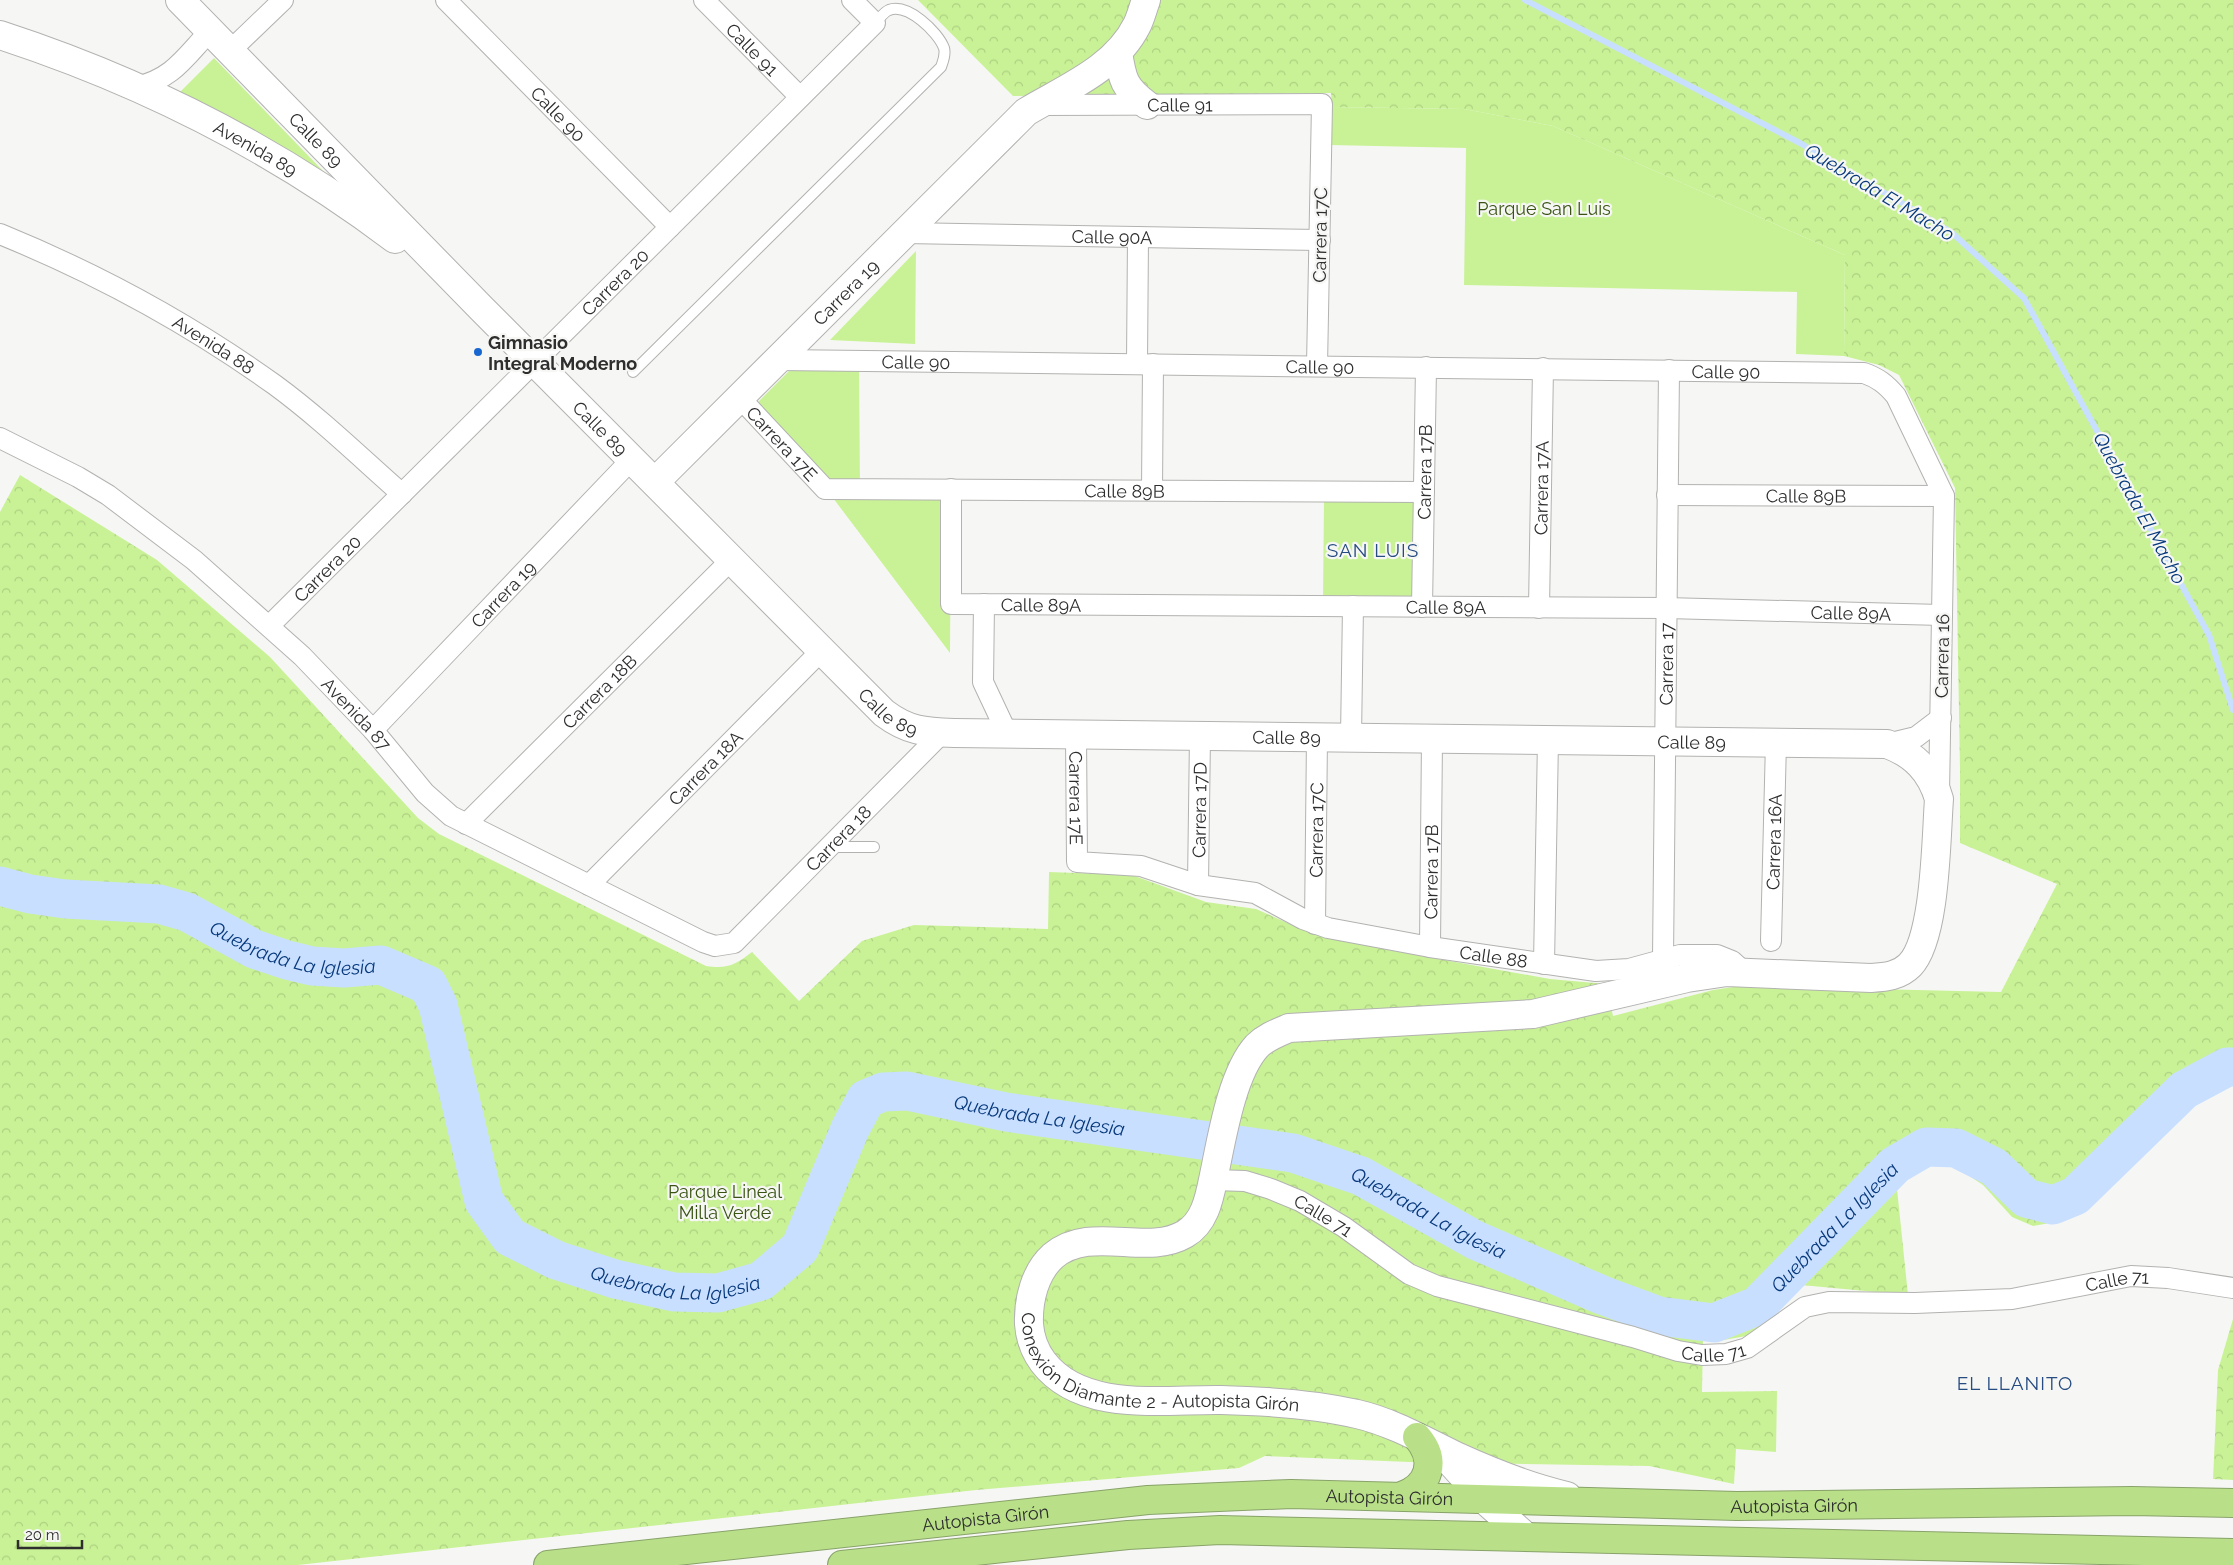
<svg xmlns="http://www.w3.org/2000/svg" width="2233" height="1565" viewBox="0 0 2233 1565" font-family="Raleway,sans-serif">
<defs>
<pattern id="forest-crowns" width="20" height="18" patternUnits="userSpaceOnUse" patternTransform="scale(1.25)"><rect width="20" height="18" fill="#c9f296"/><path d="M2 6a3 3 0 1 1 6 0M12 15a3 3 0 1 1 6 0" fill="none" stroke="#add082"/></pattern>
</defs>
<rect width="100%" height="100%" fill="#f6f7f4"/>
<path fill="#c9f296" d="M 214,58 L 324,172 L 252,130 L 178,94 Z
M 1332,107 L 1464,109 L 1553,126 L 1845,255 L 1844,356 L 1796,354 L 1797,292 L 1464,285 L 1466,148 L 1330,145 Z
M 916,251 L 915,344 L 830,340 Z
M 794,366 L 859,368 L 860,489 L 825,489 L 751,409 Z
M 951,496 L 950,653 L 833,498 Z
M 1324,499 L 1420,500 L 1420,599 L 1323,598 Z"/>
<path fill="url(#forest-crowns)" d="M 918,0 L 2233,0 L 2233,1081 L 2224,1079 L 2189,1100 L 2061,1221 L 2033,1226 L 2012,1217 L 1983,1185 L 1948,1162 L 1922,1161 L 1896,1179 L 1908,1295 L 1801,1285 L 1752,1335 L 1718,1341 L 1703,1341 L 1702,1392 L 1777,1391 L 1776,1452 L 1736,1449 L 1734,1484 L 1649,1466 L 1409,1462 L 1265,1456 L 1239,1468 L 976,1490 L 298,1565 L 0,1565 L 0,512 L 20,475 L 157,560 L 270,657 L 418,818 L 439,834 L 706,966 C 728,969 735,965 752,952 L 799,1001 L 862,941 L 914,925 L 1048,929 L 1049,872 L 1132,875 L 1206,902 L 1256,909 L 1299,928 L 1383,949 L 1550,979 L 1606,984 L 1613,1016 L 1713,990 L 1740,986 L 2001,992 L 2057,884 L 1960,843 L 1960,769 L 1955,488 L 1899,375 L 1879,365 L 1844,356 L 1845,255 L 1553,126 L 1464,109 L 1332,107 L 1331,93 L 1013,96 Z
M 2233,1319 L 2233,1480 L 2213,1479 L 2218,1370 Z"/>
<g fill="none" stroke-linecap="round" stroke-linejoin="round">
<path stroke="#c9dfff" stroke-width="6" d="M 1525,0 L 1800,143 L 1951,232 L 2024,298 L 2209,635 L 2233,710"/>
<path stroke="#c9dfff" stroke-width="39" id="s1" d="M 0,886 L 30,894 L 65,899 L 159,904 L 187,912 L 254,949 L 287,960 L 312,966 L 344,968 L 381,965 L 428,985 L 438,1005 L 484,1201 L 510,1237 L 556,1260 L 615,1279 L 674,1292 L 718,1293 L 761,1281 L 800,1248 L 850,1129 L 866,1099 L 883,1092 L 907,1091 L 1006,1112 L 1293,1153 L 1361,1176 L 1475,1240 L 1602,1295 L 1659,1316 L 1714,1323 L 1757,1306 L 1895,1165 L 1926,1147 L 1956,1148 L 1994,1167 L 2026,1198 L 2053,1205 L 2075,1196 L 2184,1090 L 2227,1067 L 2233,1067"/>
<g stroke="#b2b3b0" stroke-width="12">
<path id="lane" d="M 633,372 L 941,67 C 943,61 946,55 944,48 C 938,32 908,3 889,10 C 884,12 879,19 875,23
M 830,847 L 874,847"/>
</g>
<g stroke="#b2b3b0" stroke-width="22">
<g id="street">
<path id="s2" d="M 446,0 L 670,227"/>
<path id="s3" d="M 704,0 L 800,97"/>
<path d="M 230,51 L 283,0"/>
<path d="M 136,87 C 173,79 185,57 210,31"/>
<path id="s4" d="M 1039,105 L 1322,104 L 1317,366"/>
<path id="s5" d="M 904,233 L 1320,240"/>
<path id="s6" d="M 0,234 C 98,274 190,324 275,385 C 320,418 360,457 402,494"/>
<path id="s7" d="M 778,360 L 1864,373 C 1878,378 1886,384 1896,396 L 1944,496 L 1939,794"/>
<path d="M 1137,364 L 1138,237"/>
<path id="s8" d="M 740,398 L 825,489 L 1424,492"/>
<path id="s9" d="M 0,438 L 78,477 L 108,495 L 194,560 L 302,656 L 373,730 L 425,793 L 451,816 L 703,942 L 715,946 L 734,943 L 943,732"/>
<path id="s10" d="M 951,489 L 951,604 L 1666,608 L 1942,615"/>
<path d="M 1152,490 L 1153,364"/>
<path id="s11" d="M 1667,495 L 1944,496"/>
<path d="M 984,604 L 983,682 L 1007,733"/>
<path id="s12" d="M 1422,607 L 1426,367"/>
<path id="s13" d="M 1539,608 L 1543,368"/>
<path id="s14" d="M 269,626 L 875,23 L 852,0"/>
<path id="s15" d="M 373,730 L 632,459"/>
<path id="s16" d="M 1076,734 L 1077,862 L 1141,866 L 1198,885 L 1255,893 L 1303,919 L 1328,928 L 1430,947 L 1596,971 L 1629,969 L 1680,955 L 1717,955 L 1732,961 L 1743,971"/>
<path d="M 1351,737 L 1353,606"/>
<path d="M 1887,744 L 1916,737 L 1941,718"/>
<path id="s17" d="M 466,824 L 732,559"/>
<path id="s18" d="M 589,885 L 822,650"/>
<path id="s19" d="M 1198,885 L 1200,735"/>
<path id="s20" d="M 1315,924 L 1317,737"/>
<path id="s21" d="M 1771,941 L 1776,742"/>
<path id="s22" d="M 1430,947 L 1432,738"/>
<path id="s23" d="M 1663,959 L 1669,370"/>
<path d="M 1544,964 L 1548,739"/>
<path id="s24" d="M 1213,1180 L 1245,1181 L 1271,1189 L 1300,1201 L 1344,1227 L 1409,1274 L 1437,1286 L 1633,1337 L 1678,1351 L 1702,1355 L 1726,1354 L 1747,1348 L 1805,1307 L 1829,1302 L 1915,1303 L 2012,1299 L 2131,1276 L 2168,1278 L 2233,1288"/>
</g>
</g>
<g stroke="#b2b3b0" stroke-width="30">
<g id="secondary">
<path id="s25" d="M 180,0 L 482,309 L 884,713 C 908,731 924,732 954,733 L 1887,744 C 1914,754 1931,771 1939,799 C 1936,838 1936,938 1910,965 C 1899,976 1886,977 1871,978 L 1727,972 L 1687,978 L 1533,1014 L 1289,1028 C 1277,1033 1266,1037 1257,1046 C 1231,1074 1221,1143 1213,1180 C 1209,1200 1204,1223 1185,1234 C 1146,1257 1091,1224 1053,1256 C 1035,1272 1028,1300 1029,1324 C 1030,1338 1034,1350 1043,1362 C 1082,1413 1163,1399 1221,1400 C 1264,1401 1314,1404 1357,1414 C 1392,1422 1425,1441 1458,1457 C 1493,1473 1529,1487 1567,1496"/>
<path id="s26" d="M 0,35 C 141,81 276,149 395,239"/>
<path d="M 1118,52 C 1122,79 1124,88 1147,105"/>
<path id="s27" d="M 655,482 L 1016,122 L 1026,112 C 1066,88 1115,69 1137,25 C 1141,17 1143,8 1146,0"/>
<path d="M 1445,1456 L 1485,1500 L 1525,1536"/>
</g>
</g>
<g stroke="#88a269" stroke-width="30">
<g id="highway">
<path d="M 1402,1496 C 1430,1486 1437,1460 1417,1437"/>
<path id="s28" d="M 548,1565 L 1148,1500 L 1291,1494 L 1737,1506 L 2132,1501 L 2233,1503"/>
<path d="M 842,1565 L 1128,1535 L 1220,1530 L 2233,1553"/>
</g>
</g>
<use href="#lane" stroke="#fff" stroke-width="10"/>
<use href="#street" stroke="#fff" stroke-width="20"/>
<use href="#secondary" stroke="#fff" stroke-width="28"/>
<use href="#highway" stroke="#b9e089" stroke-width="28"/>
</g>
<circle fill="#1867d1" stroke="#f6f7f4" stroke-width="2" cx="478" cy="352" r="5"/>
<g text-anchor="middle" dominant-baseline="central" stroke-width="4.5" stroke-linejoin="round" paint-order="stroke">
<g font-size="18" fill="#2d2e2d" stroke="#f6f7f4">
<text stroke="none"><textPath href="#s3" startOffset="69">Calle 91</textPath></text>
<text stroke="none"><textPath href="#s4" startOffset="141">Calle 91</textPath></text>
<text stroke="none"><textPath href="#s2" startOffset="160">Calle 90</textPath></text>
<text stroke="none"><textPath href="#s25" startOffset="195">Calle 89</textPath></text>
<text stroke="none"><textPath href="#s26" startOffset="280">Avenida 89</textPath></text>
<text transform="translate(1320 235) rotate(-89)">Carrera 17C</text>
<text stroke="none"><textPath href="#s5" startOffset="208">Calle 90A</textPath></text>
<text stroke="none"><textPath href="#s14" startOffset="488">Carrera 20</textPath></text>
<text stroke="none"><textPath href="#s27" startOffset="269">Carrera 19</textPath></text>
<text stroke="none"><textPath href="#s6" startOffset="241">Avenida 88</textPath></text>
<text stroke="none"><textPath href="#s7" startOffset="138">Calle 90</textPath></text>
<text stroke="none"><textPath href="#s7" startOffset="542">Calle 90</textPath></text>
<text stroke="none"><textPath href="#s7" startOffset="948">Calle 90</textPath></text>
<text stroke="none"><textPath href="#s25" startOffset="600">Calle 89</textPath></text>
<text stroke="none"><textPath href="#s8" startOffset="62">Carrera 17E</textPath></text>
<text stroke="none"><textPath href="#s12" startOffset="135">Carrera 17B</textPath></text>
<text stroke="none"><textPath href="#s13" startOffset="120">Carrera 17A</textPath></text>
<text stroke="none"><textPath href="#s8" startOffset="424">Calle 89B</textPath></text>
<text stroke="none"><textPath href="#s11" startOffset="139">Calle 89B</textPath></text>
<text stroke="none"><textPath href="#s14" startOffset="82">Carrera 20</textPath></text>
<text stroke="none"><textPath href="#s15" startOffset="188">Carrera 19</textPath></text>
<text stroke="none"><textPath href="#s10" startOffset="205">Calle 89A</textPath></text>
<text stroke="none"><textPath href="#s10" startOffset="610">Calle 89A</textPath></text>
<text stroke="none"><textPath href="#s10" startOffset="1015">Calle 89A</textPath></text>
<text transform="translate(1942 656) rotate(-89)">Carrera 16</text>
<text stroke="none"><textPath href="#s23" startOffset="295">Carrera 17</textPath></text>
<text stroke="none"><textPath href="#s17" startOffset="188">Carrera 18B</textPath></text>
<text stroke="none"><textPath href="#s25" startOffset="1005">Calle 89</textPath></text>
<text stroke="none"><textPath href="#s9" startOffset="454">Avenida 87</textPath></text>
<text stroke="none"><textPath href="#s25" startOffset="1409">Calle 89</textPath></text>
<text stroke="none"><textPath href="#s25" startOffset="1814">Calle 89</textPath></text>
<text stroke="none"><textPath href="#s18" startOffset="165">Carrera 18A</textPath></text>
<text stroke="none"><textPath href="#s16" startOffset="64">Carrera 17E</textPath></text>
<text stroke="none"><textPath href="#s19" startOffset="75">Carrera 17D</textPath></text>
<text stroke="none"><textPath href="#s20" startOffset="94">Carrera 17C</textPath></text>
<text stroke="none"><textPath href="#s9" startOffset="1055">Carrera 18</textPath></text>
<text stroke="none"><textPath href="#s21" startOffset="99">Carrera 16A</textPath></text>
<text stroke="none"><textPath href="#s22" startOffset="75">Carrera 17B</textPath></text>
<text stroke="none"><textPath href="#s16" startOffset="559">Calle 88</textPath></text>
<text stroke="none"><textPath href="#s24" startOffset="118">Calle 71</textPath></text>
<text stroke="none"><textPath href="#s24" startOffset="958">Calle 71</textPath></text>
<text stroke="none"><textPath href="#s24" startOffset="538">Calle 71</textPath></text>
<text stroke="none"><textPath href="#s25" startOffset="3490">Conexión Diamante 2 - Autopista Girón</textPath></text>
<text stroke="none"><textPath href="#s28" startOffset="845">Autopista Girón</textPath></text>
<text stroke="none"><textPath href="#s28" startOffset="1250">Autopista Girón</textPath></text>
<text stroke="none"><textPath href="#s28" startOffset="440">Autopista Girón</textPath></text>
</g>
<g font-size="18" fill="#3a5313" stroke="#f6f7f4">
<text x="1544" y="208">Parque San Luis</text>
<text x="725" y="1191">Parque Lineal<tspan x="725" dy="21">Milla Verde</tspan></text>
</g>
<g font-size="18" font-weight="bold" fill="#2d2e2d" stroke="#f6f7f4" text-anchor="start">
<text x="488" y="342">Gimnasio<tspan x="488" dy="21">Integral Moderno</tspan></text>
</g>
<g font-size="19" font-style="italic" fill="#07397c" stroke="#f6f7f4">
<text transform="translate(1880 192) rotate(31)">Quebrada El Macho</text>
<text transform="translate(2140 508) rotate(61)">Quebrada El Macho</text>
<text stroke="none"><textPath href="#s1" startOffset="304">Quebrada La Iglesia</textPath></text>
<text stroke="none"><textPath href="#s1" startOffset="1369">Quebrada La Iglesia</textPath></text>
<text stroke="none"><textPath href="#s1" startOffset="1774">Quebrada La Iglesia</textPath></text>
<text stroke="none"><textPath href="#s1" startOffset="2239">Quebrada La Iglesia</textPath></text>
<text stroke="none"><textPath href="#s1" startOffset="890">Quebrada La Iglesia</textPath></text>
</g>
<g font-size="19" letter-spacing="1" fill="#274c82" stroke="#f6f7f4">
<text x="1373" y="550">SAN LUIS</text>
<text x="2015" y="1383">EL LLANITO</text>
</g>
</g>
<path d="M18 1540v8h64v-8" fill="none" stroke="#2d2e2d" stroke-width="2.5"/>
<text x="25" y="1540" font-size="15" fill="#2d2e2d" stroke="#f6f7f4" stroke-width="4" paint-order="stroke">20 m</text>
</svg>
